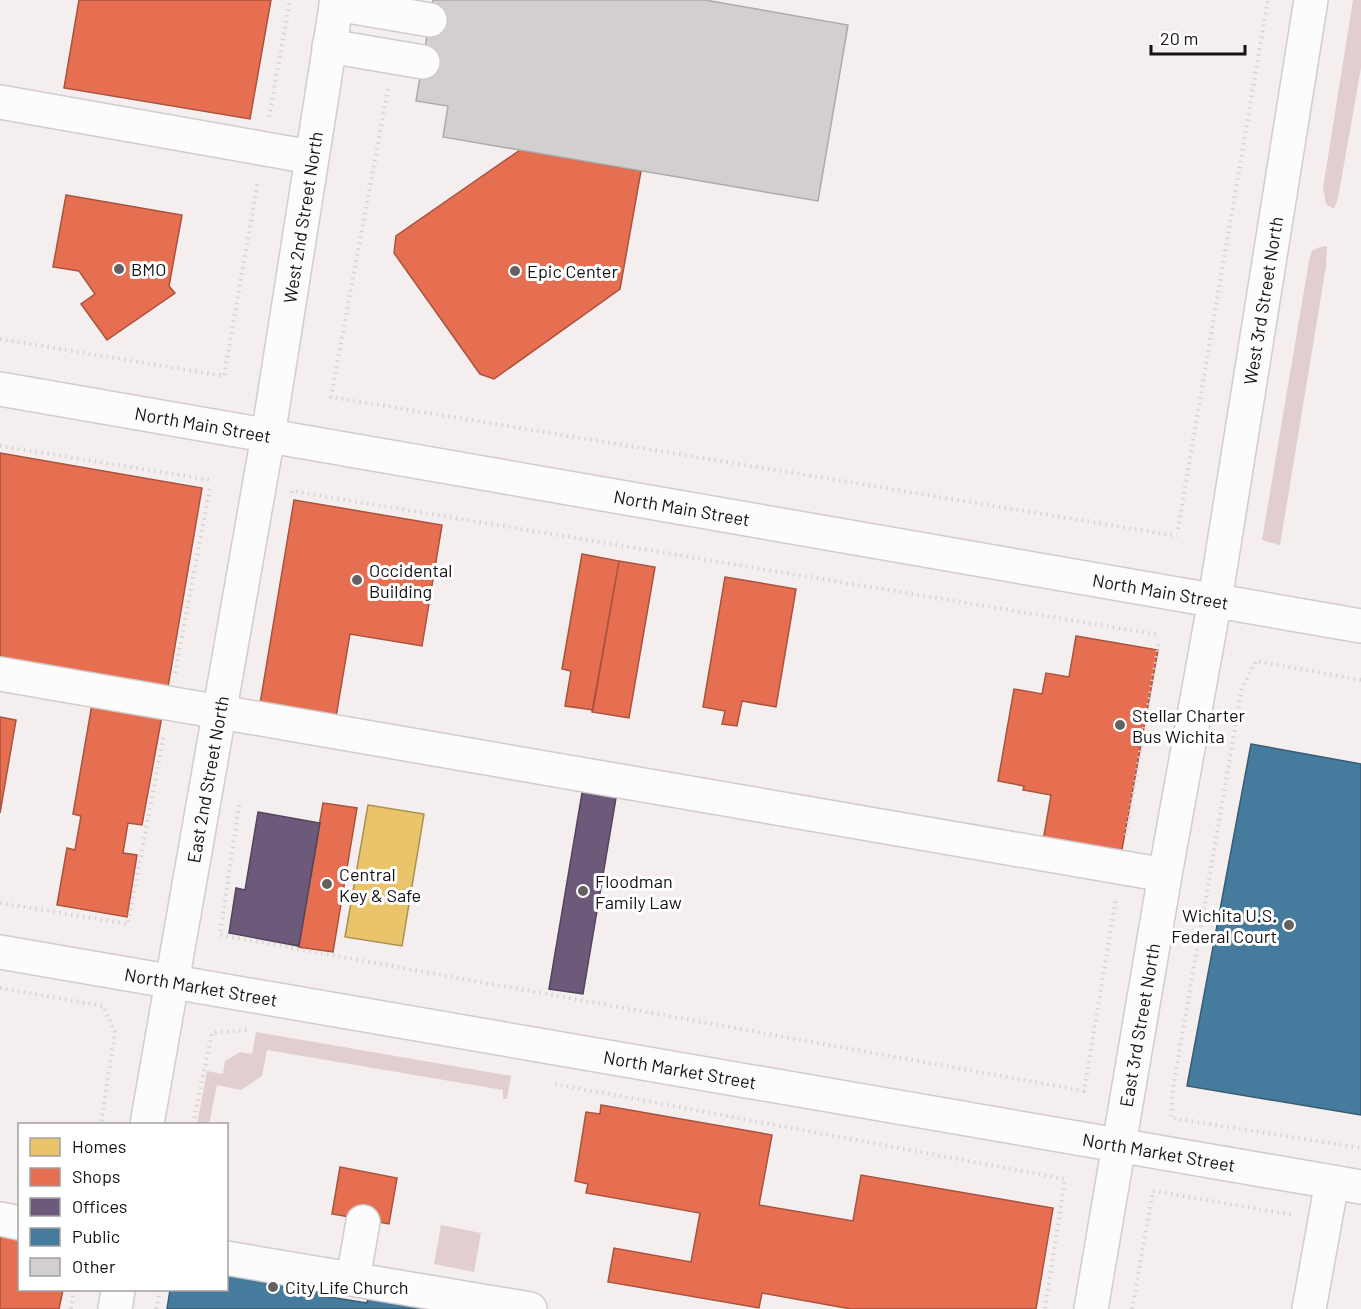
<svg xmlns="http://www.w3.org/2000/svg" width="1361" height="1309" viewBox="0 0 1361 1309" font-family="Barlow,sans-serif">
<rect width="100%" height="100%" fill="#f4eeef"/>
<path fill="#e2ced0" d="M 1353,0 L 1361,0 L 1361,68 L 1338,198 L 1334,209 L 1326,204 L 1323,188 Z
M 1320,247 L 1327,246 L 1326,266 L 1280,545 L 1262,540 L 1309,261 L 1312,251 Z
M 256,1032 L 511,1076 L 507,1099 L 503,1099 L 503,1090 L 267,1050 L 262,1076 L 241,1090 L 217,1085 L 209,1124 L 197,1124 L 207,1071 L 223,1074 L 225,1061 L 240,1052 L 252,1054 Z
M 441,1225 L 481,1233 L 474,1272 L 434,1264 Z"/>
<path fill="#e9c46a" stroke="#aa8f50" stroke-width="1.5" d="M 368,805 L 424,814 L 402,946 L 345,937 Z"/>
<path fill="#e76f51" stroke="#a8533e" stroke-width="1.5" d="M 79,0 L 271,0 L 250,119 L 64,88 Z
M 520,150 L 641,171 L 620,289 L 494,379 L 480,374 L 394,253 L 396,236 Z
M 66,195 L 182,215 L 169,286 L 175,293 L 107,340 L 81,304 L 95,294 L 79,271 L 53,267 Z
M 0,453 L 202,488 L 168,687 L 0,658 Z
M 294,500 L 442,525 L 422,646 L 350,634 L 336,717 L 260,704 Z
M 582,554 L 619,561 L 593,710 L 565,706 L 571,671 L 562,669 Z
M 619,561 L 655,567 L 629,718 L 592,712 Z
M 725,577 L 796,589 L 776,707 L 742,701 L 737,726 L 722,724 L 725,711 L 703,707 Z
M 1076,636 L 1158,650 L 1121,855 L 1043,841 L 1051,795 L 1023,790 L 1024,786 L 998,781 L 1014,689 L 1042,694 L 1046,673 L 1069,677 Z
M 92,704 L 162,716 L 142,825 L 128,823 L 123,853 L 137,855 L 127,917 L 57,905 L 67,848 L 75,850 L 81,816 L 73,814 Z
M 0,717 L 16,720 L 0,813 Z
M 323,803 L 357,808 L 333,952 L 298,947 Z
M 601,1105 L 772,1135 L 759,1205 L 853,1221 L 861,1175 L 1053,1208 L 1036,1309 L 851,1309 L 762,1293 L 759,1308 L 608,1282 L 614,1248 L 691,1262 L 700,1213 L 586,1193 L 588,1184 L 575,1181 L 586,1112 L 600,1114 Z
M 340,1167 L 397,1178 L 389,1224 L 332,1214 Z
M 0,1231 L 20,1235 L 20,1290 L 63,1290 L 59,1309 L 0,1309 Z"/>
<path fill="#6d597a" stroke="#53445b" stroke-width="1.5" d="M 583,787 L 617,792 L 583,994 L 549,989 Z
M 258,812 L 320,823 L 299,946 L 229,933 L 236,888 L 245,890 Z"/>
<path fill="#457b9d" stroke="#375c74" stroke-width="1.5" d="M 1251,744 L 1361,764 L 1361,1115 L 1187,1086 Z
M 226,1268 L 319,1284 L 317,1295 L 367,1303 L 369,1293 L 463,1309 L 167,1309 L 170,1290 L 226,1290 Z"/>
<path fill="#d3cecf" stroke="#aeaaaa" stroke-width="1.5" d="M 433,0 L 705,0 L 848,25 L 818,201 L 443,137 L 448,106 L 416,101 Z"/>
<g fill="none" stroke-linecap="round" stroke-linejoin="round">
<g stroke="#d1cccd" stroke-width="36">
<g id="minor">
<path d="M 336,4 L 430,20"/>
<path d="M 329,46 L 423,62"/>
<path d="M 0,102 L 311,157"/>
<path id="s1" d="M 0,389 L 1361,626"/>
<path d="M 0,674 L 1165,875"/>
<path id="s2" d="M 0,952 L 1361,1187"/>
<path id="s3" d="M 147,1124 L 268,436 L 337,0"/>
<path d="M 0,1219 L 20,1223"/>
<path d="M 226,1258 L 530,1309"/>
<path d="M 353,1279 L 363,1222"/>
<path d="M 115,1309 L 118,1290"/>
<path id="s4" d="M 1091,1309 L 1165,875 L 1215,600 L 1311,0"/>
<path d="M 1309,1309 L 1332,1182"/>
</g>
</g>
<path stroke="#d6d4d5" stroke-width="4" stroke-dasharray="1.5 4.5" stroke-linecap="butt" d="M 388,89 L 331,397 L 1177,536
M 269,117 L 290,0
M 0,339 L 224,376 L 258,181
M 0,446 L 211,480
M 292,493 L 292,491 L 1160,635
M 1178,529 L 1268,0
M 175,673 L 210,488
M 1361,680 L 1256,661 L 1242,688 L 1173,1088 L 1171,1118 L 1361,1148
M 239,805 L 220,935 L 1084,1091 L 1116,898
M 1126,835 L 1159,643
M 0,903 L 128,924 L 164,734
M 0,988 L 103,1006 L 115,1032 L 101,1124
M 555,1084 L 1065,1179 L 1045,1309
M 193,1124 L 212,1033 L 247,1030
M 71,1309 L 74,1290
M 156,1309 L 160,1290
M 1132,1309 L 1153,1191 L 1294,1215"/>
<use href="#minor" stroke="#fdfcfd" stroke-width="33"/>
</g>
<g fill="#645f60" stroke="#fff" stroke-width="2">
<circle cx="119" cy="269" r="6"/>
<circle cx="515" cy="271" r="6"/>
<circle cx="357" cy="580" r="6"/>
<circle cx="1120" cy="725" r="6"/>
<circle cx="327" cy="884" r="6"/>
<circle cx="583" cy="891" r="6"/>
<circle cx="1289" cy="925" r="6"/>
<circle cx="273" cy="1287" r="6"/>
</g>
<g text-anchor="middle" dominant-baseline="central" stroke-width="6" stroke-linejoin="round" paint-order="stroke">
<g font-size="18" fill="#161213" stroke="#fff">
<text stroke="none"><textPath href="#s3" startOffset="920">West 2nd Street North</textPath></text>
<text stroke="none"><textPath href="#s4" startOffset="1023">West 3rd Street North</textPath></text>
<text stroke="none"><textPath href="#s1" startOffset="206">North Main Street</textPath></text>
<text stroke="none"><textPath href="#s1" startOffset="692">North Main Street</textPath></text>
<text stroke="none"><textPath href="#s1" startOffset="1178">North Main Street</textPath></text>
<text stroke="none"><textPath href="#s3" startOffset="350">East 2nd Street North</textPath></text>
<text stroke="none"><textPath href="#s2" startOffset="204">North Market Street</textPath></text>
<text stroke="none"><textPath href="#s4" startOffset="288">East 3rd Street North</textPath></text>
<text stroke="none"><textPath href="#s2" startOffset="690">North Market Street</textPath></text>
<text stroke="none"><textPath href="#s2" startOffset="1176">North Market Street</textPath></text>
</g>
<g font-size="18" fill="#161213" stroke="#fff" text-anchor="start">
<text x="131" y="269">BMO</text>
<text x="527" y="271">Epic Center</text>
<text x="369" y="570">Occidental<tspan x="369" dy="21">Building</tspan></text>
<text x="1132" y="715">Stellar Charter<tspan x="1132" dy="21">Bus Wichita</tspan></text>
<text x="339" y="874">Central<tspan x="339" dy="21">Key &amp; Safe</tspan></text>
<text x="595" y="881">Floodman<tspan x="595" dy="21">Family Law</tspan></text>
<text x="1277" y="915" text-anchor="end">Wichita U.S.<tspan x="1277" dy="21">Federal Court</tspan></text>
<text x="285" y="1287">City Life Church</text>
</g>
</g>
<rect x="18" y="1123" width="210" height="168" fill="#ffffff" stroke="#a2a0a1" stroke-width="1.5"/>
<rect x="30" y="1138" width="30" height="18" fill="#e9c46a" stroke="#a2a0a1" stroke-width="1.5"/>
<text x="72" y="1153" font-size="18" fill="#161213">Homes</text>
<rect x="30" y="1168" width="30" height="18" fill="#e76f51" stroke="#a2a0a1" stroke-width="1.5"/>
<text x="72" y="1183" font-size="18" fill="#161213">Shops</text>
<rect x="30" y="1198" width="30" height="18" fill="#6d597a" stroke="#a2a0a1" stroke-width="1.5"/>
<text x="72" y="1213" font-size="18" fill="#161213">Offices</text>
<rect x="30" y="1228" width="30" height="18" fill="#457b9d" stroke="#a2a0a1" stroke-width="1.5"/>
<text x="72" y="1243" font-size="18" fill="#161213">Public</text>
<rect x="30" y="1258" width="30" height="18" fill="#d3cecf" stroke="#a2a0a1" stroke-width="1.5"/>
<text x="72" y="1273" font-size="18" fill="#161213">Other</text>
<path d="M1151 45v9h94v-9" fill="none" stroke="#161213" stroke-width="3"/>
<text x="1160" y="45" font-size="18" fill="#161213" stroke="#ffffff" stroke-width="4.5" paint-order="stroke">20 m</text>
</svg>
